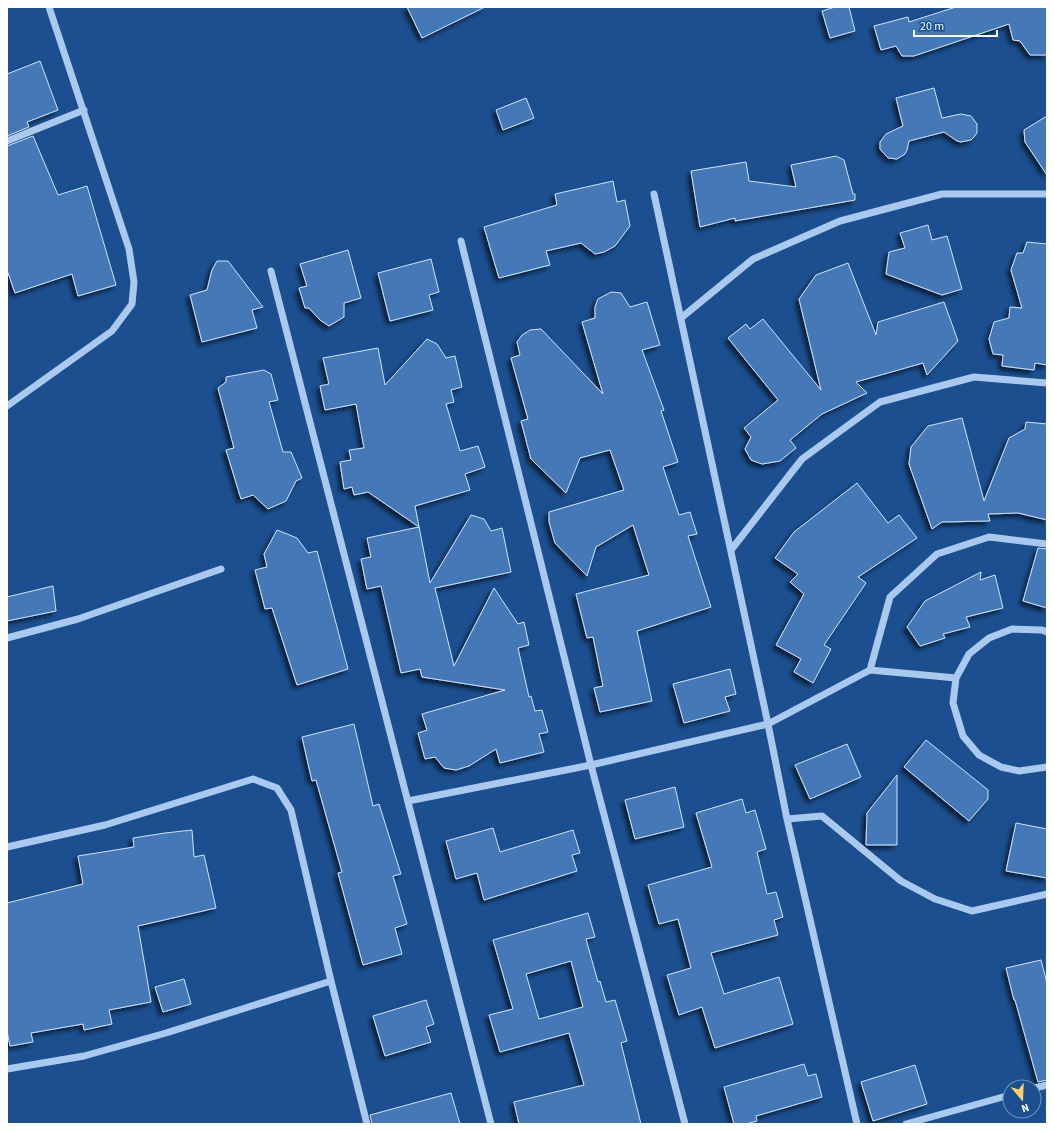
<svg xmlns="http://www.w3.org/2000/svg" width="1054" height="1131" viewBox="0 0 1054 1131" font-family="'Source Sans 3',sans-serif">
<defs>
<filter id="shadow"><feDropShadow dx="-3.5" dy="3.5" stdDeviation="2" flood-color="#0009"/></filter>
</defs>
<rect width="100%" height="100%" fill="#1b4f8f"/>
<path fill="#4478b7" stroke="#cfe3fa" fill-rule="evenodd" filter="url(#shadow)" d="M 407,7 L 485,7 L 422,38 Z
M 835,7 L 849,7 L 855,31 L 830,38 L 822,11 Z
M 956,7 L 1047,7 L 1047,55 L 1030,55 L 1020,41 L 1013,40 L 1009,24 L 914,56 L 902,56 L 896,46 L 881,50 L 874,26 L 908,17 L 909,22 Z
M 40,61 L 58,110 L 27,122 L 29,127 L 7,136 L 7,74 Z
M 934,88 L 942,118 L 961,114 L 971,116 L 977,124 L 977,133 L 974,137 L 971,140 L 961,142 L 957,141 L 944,132 L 909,141 L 907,150 L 905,154 L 897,159 L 888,158 L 880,149 L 880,142 L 886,134 L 903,126 L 896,98 Z
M 526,98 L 534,118 L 503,130 L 496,110 Z
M 1047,116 L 1047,175 L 1025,142 L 1024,130 Z
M 33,136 L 58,195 L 87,186 L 116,285 L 78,296 L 72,274 L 15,293 L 7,270 L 7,146 Z
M 836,156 L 844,160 L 853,194 L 855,194 L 855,200 L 735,221 L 735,218 L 700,227 L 691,171 L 746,162 L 749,181 L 796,187 L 791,165 Z
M 613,181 L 617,202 L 625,200 L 630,226 L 615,246 L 604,252 L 595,254 L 581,243 L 546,251 L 550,265 L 499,278 L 484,227 L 557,205 L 555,194 Z
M 928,225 L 932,240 L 947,236 L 962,289 L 942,295 L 886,274 L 889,252 L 905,248 L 900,233 Z
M 1027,242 L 1047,244 L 1047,365 L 1035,363 L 1034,370 L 1002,366 L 1003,355 L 993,354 L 989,339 L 994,322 L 1009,318 L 1010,307 L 1022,308 L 1011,270 L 1017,253 L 1023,253 Z
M 348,250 L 361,298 L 344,303 L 344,317 L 329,326 L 320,320 L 309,308 L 305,308 L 299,288 L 307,286 L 300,264 Z
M 431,259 L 439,292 L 429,295 L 433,310 L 390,321 L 378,273 Z
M 217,261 L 228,261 L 263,307 L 252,310 L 257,328 L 202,342 L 190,295 L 207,290 L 212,270 Z
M 848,263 L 876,335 L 878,322 L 944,302 L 958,341 L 927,375 L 923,363 L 856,382 L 867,393 L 822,414 L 790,440 L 796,448 L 780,461 L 762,464 L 751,460 L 745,449 L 751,437 L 744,428 L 778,400 L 728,338 L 746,324 L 750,329 L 763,319 L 821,390 L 799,299 L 816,275 Z
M 611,292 L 621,293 L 630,307 L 647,302 L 660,345 L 642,350 L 664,410 L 661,411 L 678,462 L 663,467 L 679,515 L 690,512 L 697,534 L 688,536 L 711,607 L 637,631 L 652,701 L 600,712 L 594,688 L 603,686 L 593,637 L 587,638 L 576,594 L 649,575 L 633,525 L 596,547 L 587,576 L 555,543 L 549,522 L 549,512 L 624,490 L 610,450 L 580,458 L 566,493 L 531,459 L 521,421 L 528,419 L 511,358 L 520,355 L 517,342 L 522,335 L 530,330 L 541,329 L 603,394 L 582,322 L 595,318 L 595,307 L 598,299 Z
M 427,339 L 437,344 L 446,358 L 455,356 L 462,387 L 451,390 L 454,402 L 446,404 L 460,451 L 478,446 L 485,467 L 465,474 L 470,490 L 415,506 L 430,583 L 471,515 L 484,519 L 491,531 L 502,528 L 511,572 L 435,588 L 454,666 L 494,588 L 518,624 L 524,622 L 529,645 L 518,648 L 529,697 L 531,696 L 535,711 L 542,710 L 548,732 L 539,734 L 544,752 L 500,763 L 496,749 L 469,766 L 456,770 L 444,768 L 435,757 L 425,759 L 418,733 L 427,730 L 422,714 L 505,690 L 422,677 L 420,669 L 401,673 L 381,586 L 367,589 L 361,559 L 371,557 L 367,538 L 419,527 L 368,492 L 354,495 L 352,487 L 344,489 L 340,462 L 351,460 L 349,450 L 364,448 L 356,404 L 325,410 L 320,386 L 329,384 L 323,358 L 378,348 L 385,385 Z
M 264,370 L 271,374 L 278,400 L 269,402 L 283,452 L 291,452 L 302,478 L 296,481 L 286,501 L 268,509 L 253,495 L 241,499 L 226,450 L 234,448 L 218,388 L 226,382 L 226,377 Z
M 962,418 L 984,501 L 1009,438 L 1025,429 L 1026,422 L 1047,424 L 1047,520 L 1018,513 L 988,514 L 990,521 L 942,522 L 932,529 L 909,464 L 911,447 L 928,426 Z
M 857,483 L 888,523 L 899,515 L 917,538 L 858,577 L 866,583 L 824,645 L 831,649 L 813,683 L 794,672 L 801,659 L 776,645 L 804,594 L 790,582 L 798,574 L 775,558 L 794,532 Z
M 277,530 L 297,538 L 308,553 L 317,551 L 348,669 L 297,685 L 272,608 L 265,609 L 255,570 L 267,567 L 264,554 Z
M 1038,548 L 1047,549 L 1047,608 L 1023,601 Z
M 981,572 L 980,580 L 995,575 L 1003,608 L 966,617 L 970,627 L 943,634 L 945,638 L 920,646 L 907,627 L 925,601 Z
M 53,586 L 56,611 L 7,621 L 7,597 Z
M 730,669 L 736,694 L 725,697 L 730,711 L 684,723 L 673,684 Z
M 354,724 L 373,806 L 379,804 L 401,874 L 393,876 L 407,924 L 395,928 L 402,954 L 363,965 L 338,873 L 342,872 L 316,780 L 312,781 L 302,737 Z
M 926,740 L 988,790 L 988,799 L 969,821 L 904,767 Z
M 847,744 L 861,777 L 810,799 L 795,765 Z
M 897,775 L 897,845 L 866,845 L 867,813 Z
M 675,787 L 684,827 L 635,839 L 625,800 Z
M 742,799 L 746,813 L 755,810 L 766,849 L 757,852 L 767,894 L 776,892 L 783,917 L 774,920 L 778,935 L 711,953 L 724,994 L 779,977 L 793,1024 L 715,1048 L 702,1007 L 679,1015 L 667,975 L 691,968 L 678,919 L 659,924 L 648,885 L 712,867 L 696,813 Z
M 1016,823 L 1047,829 L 1047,878 L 1006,871 Z
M 493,828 L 500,852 L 573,830 L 580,853 L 572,855 L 577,871 L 484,900 L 477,873 L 456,879 L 446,841 Z
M 192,830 L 194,857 L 204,855 L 216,908 L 138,926 L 151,1002 L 109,1010 L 112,1024 L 84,1030 L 83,1024 L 31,1033 L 33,1042 L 10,1046 L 7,1031 L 7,903 L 83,884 L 78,856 L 134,847 L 133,838 L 165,833 Z
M 588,913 L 595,937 L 586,939 L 598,982 L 600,981 L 606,1002 L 615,1000 L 627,1041 L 621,1043 L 641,1124 L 519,1124 L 514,1102 L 584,1085 L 569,1033 L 500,1052 L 489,1015 L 513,1009 L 493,940 ZM 571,961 L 583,1007 L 539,1019 L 526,974 Z
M 1041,960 L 1047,983 L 1047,1080 L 1038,1082 L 1015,1000 L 1014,1000 L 1006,968 Z
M 184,979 L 191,1004 L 163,1012 L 155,987 Z
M 426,1000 L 434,1024 L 426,1027 L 431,1042 L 385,1056 L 373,1016 Z
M 804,1064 L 808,1076 L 816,1074 L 822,1097 L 756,1116 L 757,1121 L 746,1124 L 734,1124 L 724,1087 Z
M 915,1065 L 927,1104 L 873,1121 L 861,1082 Z
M 451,1093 L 460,1124 L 372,1124 L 370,1115 Z"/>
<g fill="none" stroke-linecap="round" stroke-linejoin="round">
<path stroke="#a9c9ee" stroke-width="7" d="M 7,141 L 84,110
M 654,194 L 768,724 L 787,819 L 857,1124
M 461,241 L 591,765 L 685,1124
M 271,271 L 491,1124
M 681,318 L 753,259 L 840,221 L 942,194 L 1047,194
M 7,406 L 112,331 L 132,304 L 134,282 L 129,249 L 49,7
M 731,550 L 802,459 L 880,402 L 974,377 L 1047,383
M 1047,632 L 1042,630 L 1012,629 L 989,638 L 969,654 L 956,678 L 953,703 L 963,736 L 979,755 L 1001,767 L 1019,771 L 1047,767
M 7,638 L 78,619 L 221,569
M 870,670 L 890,597 L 937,554 L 989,537 L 1047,544
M 408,801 L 591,765 L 768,724 L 870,670 L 956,678
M 787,819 L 822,816 L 901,881 L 935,899 L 972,911 L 1047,894
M 7,847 L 105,825 L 253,779 L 277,788 L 291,810 L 331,981 L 367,1124
M 7,1069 L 84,1056 L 166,1033 L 331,981
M 1034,1088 L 1047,1085
M 906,1124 L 1010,1095"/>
</g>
<rect width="1054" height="1131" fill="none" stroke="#ffffff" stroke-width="16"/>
<g transform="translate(1022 1099) rotate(161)"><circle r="19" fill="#1b4f8f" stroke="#7695bc"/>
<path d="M0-3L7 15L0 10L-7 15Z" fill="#ffd166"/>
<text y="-6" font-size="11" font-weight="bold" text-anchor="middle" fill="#ffffff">N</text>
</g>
<path d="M914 30v6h83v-6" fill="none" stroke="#ffffff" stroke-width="2"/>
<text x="920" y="30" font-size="12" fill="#ffffff" stroke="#1b4f8f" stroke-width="3" paint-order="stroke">20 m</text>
</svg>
